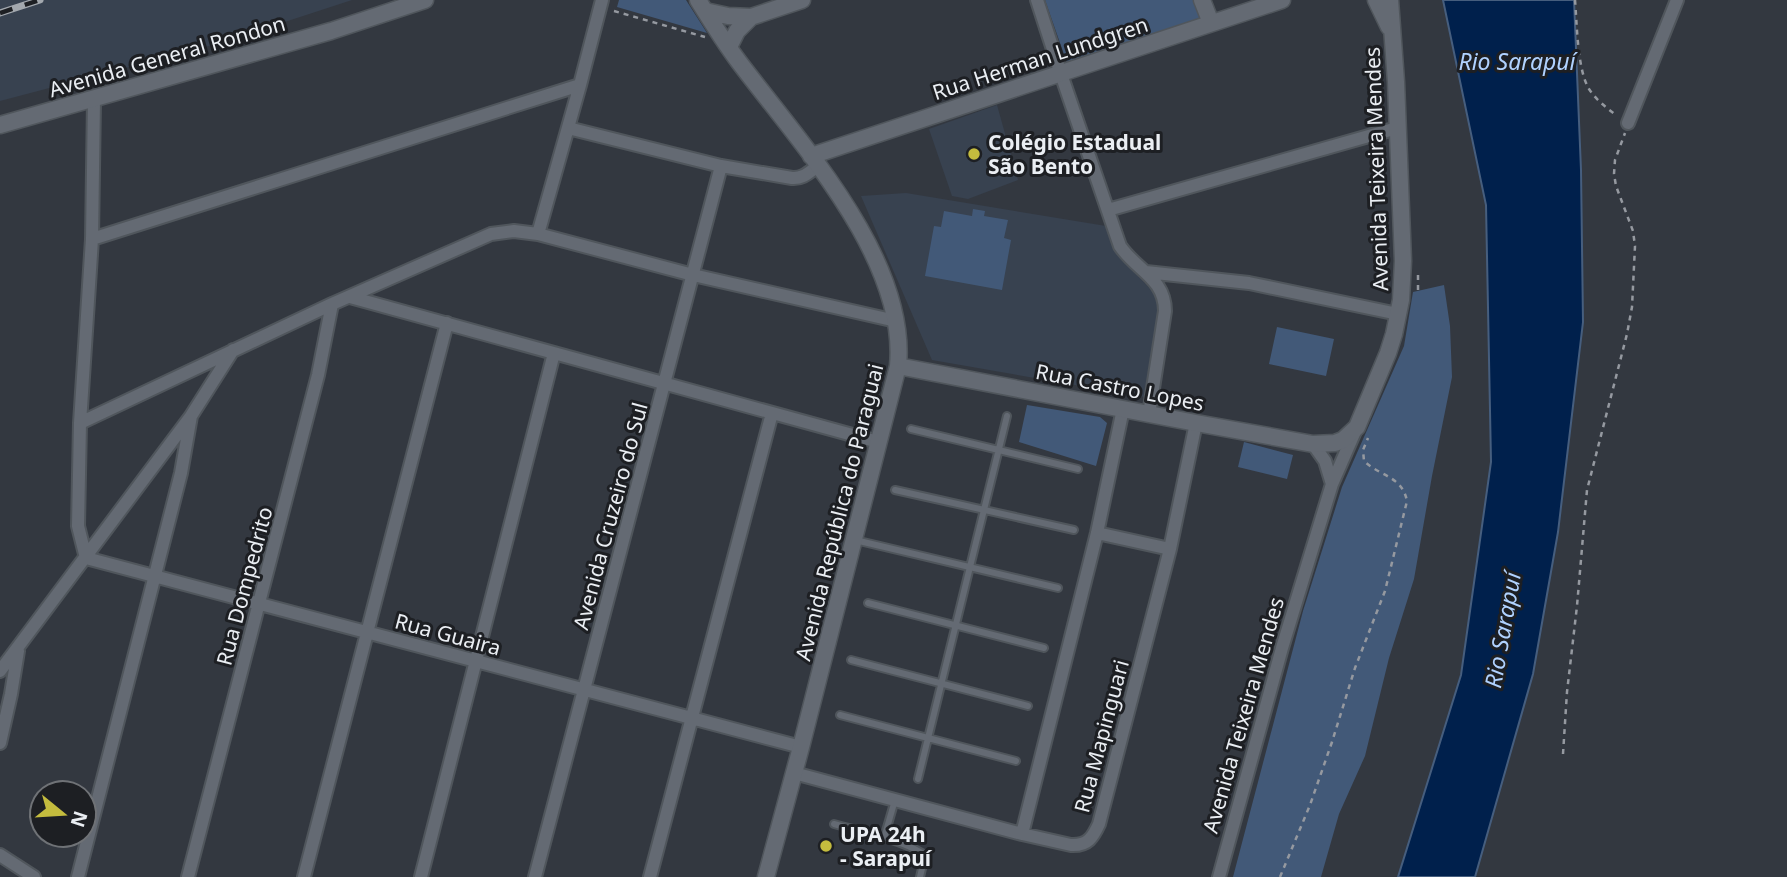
<svg xmlns="http://www.w3.org/2000/svg" width="1787" height="877" viewBox="0 0 1787 877" font-family="'Noto Sans',sans-serif">
<rect width="100%" height="100%" fill="#333840"/>
<path fill="#384250" d="M 0,0 L 352,0 L 220,43 L 0,101 Z
M 997,105 L 1018,180 L 968,199 L 952,196 L 929,129 Z
M 906,193 L 1106,226 L 1119,252 L 1136,274 L 1160,299 L 1144,397 L 932,360 L 861,196 Z"/>
<path fill="#425978" d="M 619,0 L 686,0 L 707,33 L 617,7 Z
M 1045,0 L 1196,0 L 1203,19 L 1067,63 Z
M 973,209 L 985,211 L 984,216 L 1008,220 L 1004,238 L 1011,240 L 1002,290 L 925,276 L 934,226 L 941,227 L 944,211 L 972,216 Z
M 1444,285 L 1450,326 L 1452,377 L 1432,476 L 1414,579 L 1389,658 L 1365,756 L 1339,814 L 1321,877 L 1233,877 L 1303,611 L 1342,487 L 1404,346 L 1413,292 Z
M 1277,327 L 1334,339 L 1326,376 L 1269,364 Z
M 1027,405 L 1100,417 L 1107,423 L 1096,466 L 1019,442 Z
M 1244,442 L 1293,455 L 1287,479 L 1238,467 Z"/>
<path fill="#00204c" stroke="#465e7e" stroke-width="2" d="M 1443,0 L 1574,0 L 1581,170 L 1583,322 L 1558,532 L 1533,674 L 1475,877 L 1398,877 L 1461,675 L 1491,462 L 1486,205 Z"/>
<g fill="none" stroke-linecap="round" stroke-linejoin="round">
<g stroke="#50565c" stroke-width="10">
<path id="lane" d="M 911,429 L 1078,469
M 895,490 L 1074,530
M 855,540 L 1058,588
M 868,603 L 1044,648
M 851,660 L 1028,706
M 840,715 L 1016,761
M 918,779 L 1007,416
M 834,824 C 863,832 896,838 922,853 L 924,860 L 920,877
M 884,838 L 895,800"/>
</g>
<g stroke="#50565c" stroke-width="16">
<path id="street" d="M 1037,0 L 1061,74 L 1120,246 C 1136,270 1165,278 1165,311 L 1149,414
M 94,100 L 92,239 L 80,423 L 78,526 L 86,558 L 801,747
M 1628,123 L 1677,0
M 568,128 L 721,166 L 792,178 C 803,179 809,172 818,166
M 1108,210 L 1397,128
M 538,234 L 580,85 L 602,0
M 92,239 L 580,85
M 1146,272 L 1249,283 L 1398,314
M 350,297 L 878,442
M 80,423 L 332,304 L 491,234 L 514,231 L 538,234 L 693,275 L 896,321
M 1313,444 L 1325,461 L 1332,484
M 1097,533 L 1170,549
M 0,671 L 191,416 L 233,350
M 0,743 L 11,694 L 18,651
M 794,773 L 1022,834 L 1071,845 C 1088,846 1093,837 1099,824 L 1170,549 L 1196,423
M 1022,834 L 1097,533 L 1123,409
M 0,855 L 34,877
M 78,877 L 181,473 L 191,416
M 188,877 L 318,375 L 332,304
M 304,877 L 447,323
M 421,877 L 554,353
M 535,877 L 721,166
M 650,877 L 772,413
M 1219,877 L 1282,648 L 1332,484 L 1356,429"/>
</g>
<g stroke="#50565c" stroke-width="19">
<path id="secondary" d="M 698,0 C 711,21 724,42 739,62 C 800,143 908,259 898,366 L 801,747 L 766,877
M 1202,0 L 1211,23
M 1376,0 L 1389,27
M 705,11 L 728,16 L 751,17 L 802,0
M 729,47 L 737,31 L 751,17
M 0,125 L 331,31 L 425,0
M 811,156 L 1282,0
M 898,366 L 1196,423 L 1313,444 L 1335,443 L 1343,440 L 1357,427 L 1388,353 L 1394,334 L 1401,300 L 1403,261 L 1396,82 L 1390,0"/>
</g>
<path stroke="#9599a0" stroke-width="2.5" stroke-dasharray="5 5" stroke-linecap="butt" d="M 1575,0 C 1577,23 1577,69 1589,89 C 1596,100 1607,108 1617,116
M 614,11 L 705,37
M 1418,290 L 1418,275
M 1563,754 L 1567,692 L 1577,606 L 1587,490 L 1627,334 L 1632,307 L 1635,246 L 1633,231 L 1616,186 L 1614,174 L 1615,160 L 1625,133
M 1280,877 L 1310,805 L 1332,742 L 1355,668 L 1385,591 L 1407,501 C 1402,476 1381,477 1364,461 L 1363,450 L 1368,438"/>
<use href="#lane" stroke="#646a73" stroke-width="6"/>
<use href="#street" stroke="#646a73" stroke-width="12"/>
<use href="#secondary" stroke="#646a73" stroke-width="16"/>
<g stroke="#a3a8ae" stroke-width="7">
<path id="rail" d="M 0,13 L 40,0"/>
</g>
<use href="#rail" stroke="#1d1f23" stroke-width="4.5" stroke-dasharray="13" stroke-linecap="butt"/>
</g>
<g fill="#c4bc3e" stroke="#1d1f23" stroke-width="2.5">
<circle cx="974" cy="154" r="7"/>
<circle cx="826" cy="846" r="7"/>
</g>
<g text-anchor="middle" dominant-baseline="central" stroke-width="6" stroke-linejoin="round" paint-order="stroke">
<g font-size="21" fill="#eaeef3" stroke="#1d1f23">
<text transform="translate(167 56) rotate(-16)">Avenida General Rondon</text>
<text transform="translate(1040 58) rotate(-18)">Rua Herman Lundgren</text>
<text transform="translate(1376 169) rotate(-92)">Avenida Teixeira Mendes</text>
<text transform="translate(1120 387) rotate(11)">Rua Castro Lopes</text>
<text transform="translate(839 512) rotate(-76)">Avenida República do Paraguai</text>
<text transform="translate(610 516) rotate(-75)">Avenida Cruzeiro do Sul</text>
<text transform="translate(244 586) rotate(-75)">Rua Dompedrito</text>
<text transform="translate(448 634) rotate(15)">Rua Guaira</text>
<text transform="translate(1243 715) rotate(-74)">Avenida Teixeira Mendes</text>
<text transform="translate(1101 736) rotate(-75)">Rua Mapinguari</text>
</g>
<g font-size="21" font-weight="bold" fill="#eaeef3" stroke="#1d1f23" text-anchor="start">
<text x="988" y="142">Colégio Estadual<tspan x="988" dy="24">São Bento</tspan></text>
<text x="840" y="834">UPA 24h<tspan x="840" dy="24">- Sarapuí</tspan></text>
</g>
<g font-size="23" font-style="italic" fill="#b0d2ff" stroke="#1d1f23">
<text x="1517" y="61">Rio Sarapuí</text>
<text transform="translate(1502 630) rotate(-80)">Rio Sarapuí</text>
</g>
</g>
<g transform="translate(63 814) rotate(108)"><circle r="33" fill="#1d1f23" stroke="#6f7276" stroke-width="2"/>
<path d="M0-5L12 26L0 18L-12 26Z" fill="#c4bc3e"/>
<text y="-10" font-size="19" font-weight="bold" text-anchor="middle" fill="#eaeef3">N</text>
</g>
</svg>
